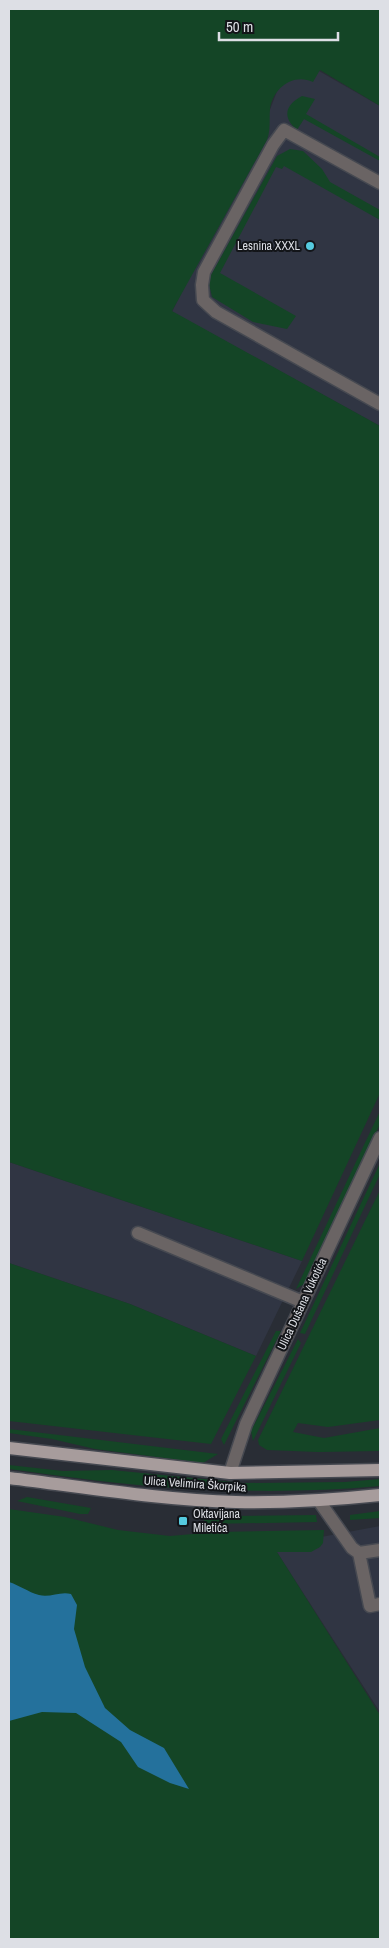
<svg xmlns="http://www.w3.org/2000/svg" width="389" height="1948" viewBox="0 0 389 1948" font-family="'Archivo Narrow',sans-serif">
<rect width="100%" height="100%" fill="#292d35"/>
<path fill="#303543" d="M 291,55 L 380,106 L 380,426 L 172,312 L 261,133 Z
M 9,1162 L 302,1261 L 256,1356 L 130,1304 L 9,1263 Z
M 380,1526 L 380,1712 L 273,1546 Z"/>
<path fill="#144526" d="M 9,9 L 380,9 L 380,106 L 320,70 L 313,82 C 293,73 273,88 270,109 C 269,120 271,129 267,140 L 172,311 L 380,426 L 380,1093 L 302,1261 L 9,1162 Z
M 302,96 L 315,99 L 306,114 L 380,157 L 380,161 L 304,119 L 297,130 C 282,117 285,105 302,96 Z
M 290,149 L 303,151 L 322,169 L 330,182 L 380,210 L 380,220 L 284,166 L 282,169 L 276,167 L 220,273 L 296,316 L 287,329 L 253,322 L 212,297 L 209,284 L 211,275 L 277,156 Z
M 380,1111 L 380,1124 L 315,1265 L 304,1284 L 296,1289 Z
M 380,1163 L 380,1174 L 305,1334 L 300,1333 Z
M 380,1190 L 380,1420 L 328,1427 L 298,1423 L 293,1432 L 324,1438 L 380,1428 L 380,1451 L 318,1452 L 267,1450 L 259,1445 L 258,1440 Z
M 9,1263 L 130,1304 L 256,1356 L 211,1444 L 9,1421 Z
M 276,1331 L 281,1331 L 224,1445 L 221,1439 Z
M 298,1339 L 301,1343 L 253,1441 L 251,1431 Z
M 9,1429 L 218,1454 L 203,1463 L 95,1449 L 52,1439 L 9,1433 Z
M 9,1465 L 63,1471 L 112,1470 L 243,1483 L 345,1482 L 380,1479 L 380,1486 C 304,1493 225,1492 148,1486 C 102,1482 55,1475 9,1469 Z
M 27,1497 L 91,1508 L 88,1514 L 80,1514 L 17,1501 Z
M 9,1509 L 65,1517 L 118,1530 L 170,1536 L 216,1532 L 324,1530 L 323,1543 L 320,1547 L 311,1552 L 277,1552 L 380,1715 L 380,1939 L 9,1939 Z
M 380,1511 L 380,1518 L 350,1520 L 350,1515 Z
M 316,1515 L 317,1522 L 207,1524 L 202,1518 L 225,1516 Z"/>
<path fill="#24719c" d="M 9,1582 C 19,1585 28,1592 39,1595 C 50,1598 60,1591 71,1594 L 77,1605 L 74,1629 L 85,1667 L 105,1708 L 130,1730 L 164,1748 L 189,1789 L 170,1783 L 138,1767 L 121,1742 L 76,1713 L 42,1712 L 9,1721 Z"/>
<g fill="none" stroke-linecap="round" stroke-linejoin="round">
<g stroke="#464951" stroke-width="15">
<path id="minor" d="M 380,183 L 284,130 L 273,145 L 204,272 L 202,285 L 203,300 L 216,312 L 380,404
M 138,1233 L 303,1302
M 230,1473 L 246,1424 L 380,1138
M 319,1501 L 352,1548 L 359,1553 L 380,1550
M 359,1553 L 370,1606 L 380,1604"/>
</g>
<g stroke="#464951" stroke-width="15">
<path id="major" d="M 9,1448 L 230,1473 L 380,1470
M 9,1478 C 84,1487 160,1500 236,1502 C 284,1503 332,1500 380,1495"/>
</g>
<use href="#minor" stroke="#6a6464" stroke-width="12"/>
<use href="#major" stroke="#a79c9c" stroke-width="12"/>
</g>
<g fill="#55cadf" stroke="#131519" stroke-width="2">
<circle cx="310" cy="246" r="5"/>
<rect x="178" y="1516" width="10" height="10" rx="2.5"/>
</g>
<g text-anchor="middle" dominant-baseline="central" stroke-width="4" stroke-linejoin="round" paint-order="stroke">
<g font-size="12" fill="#dddfe5" stroke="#131519" text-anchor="end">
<text x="300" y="246">Lesnina XXXL</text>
<text x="193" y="1514" text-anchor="start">Oktavijana<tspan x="193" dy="14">Miletića</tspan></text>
</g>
<g font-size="12" fill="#dddfe5" stroke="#131519">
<text transform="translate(302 1304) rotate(-65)">Ulica Dušana Vukotića</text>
<text transform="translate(195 1484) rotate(4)">Ulica Velimira Škorpika</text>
</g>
</g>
<rect width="389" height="1948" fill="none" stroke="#dddfe5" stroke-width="20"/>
<path d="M219 32v8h119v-8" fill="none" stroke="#dddfe5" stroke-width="2.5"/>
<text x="226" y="32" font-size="15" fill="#dddfe5" stroke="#131519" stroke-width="4" paint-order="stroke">50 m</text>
</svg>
